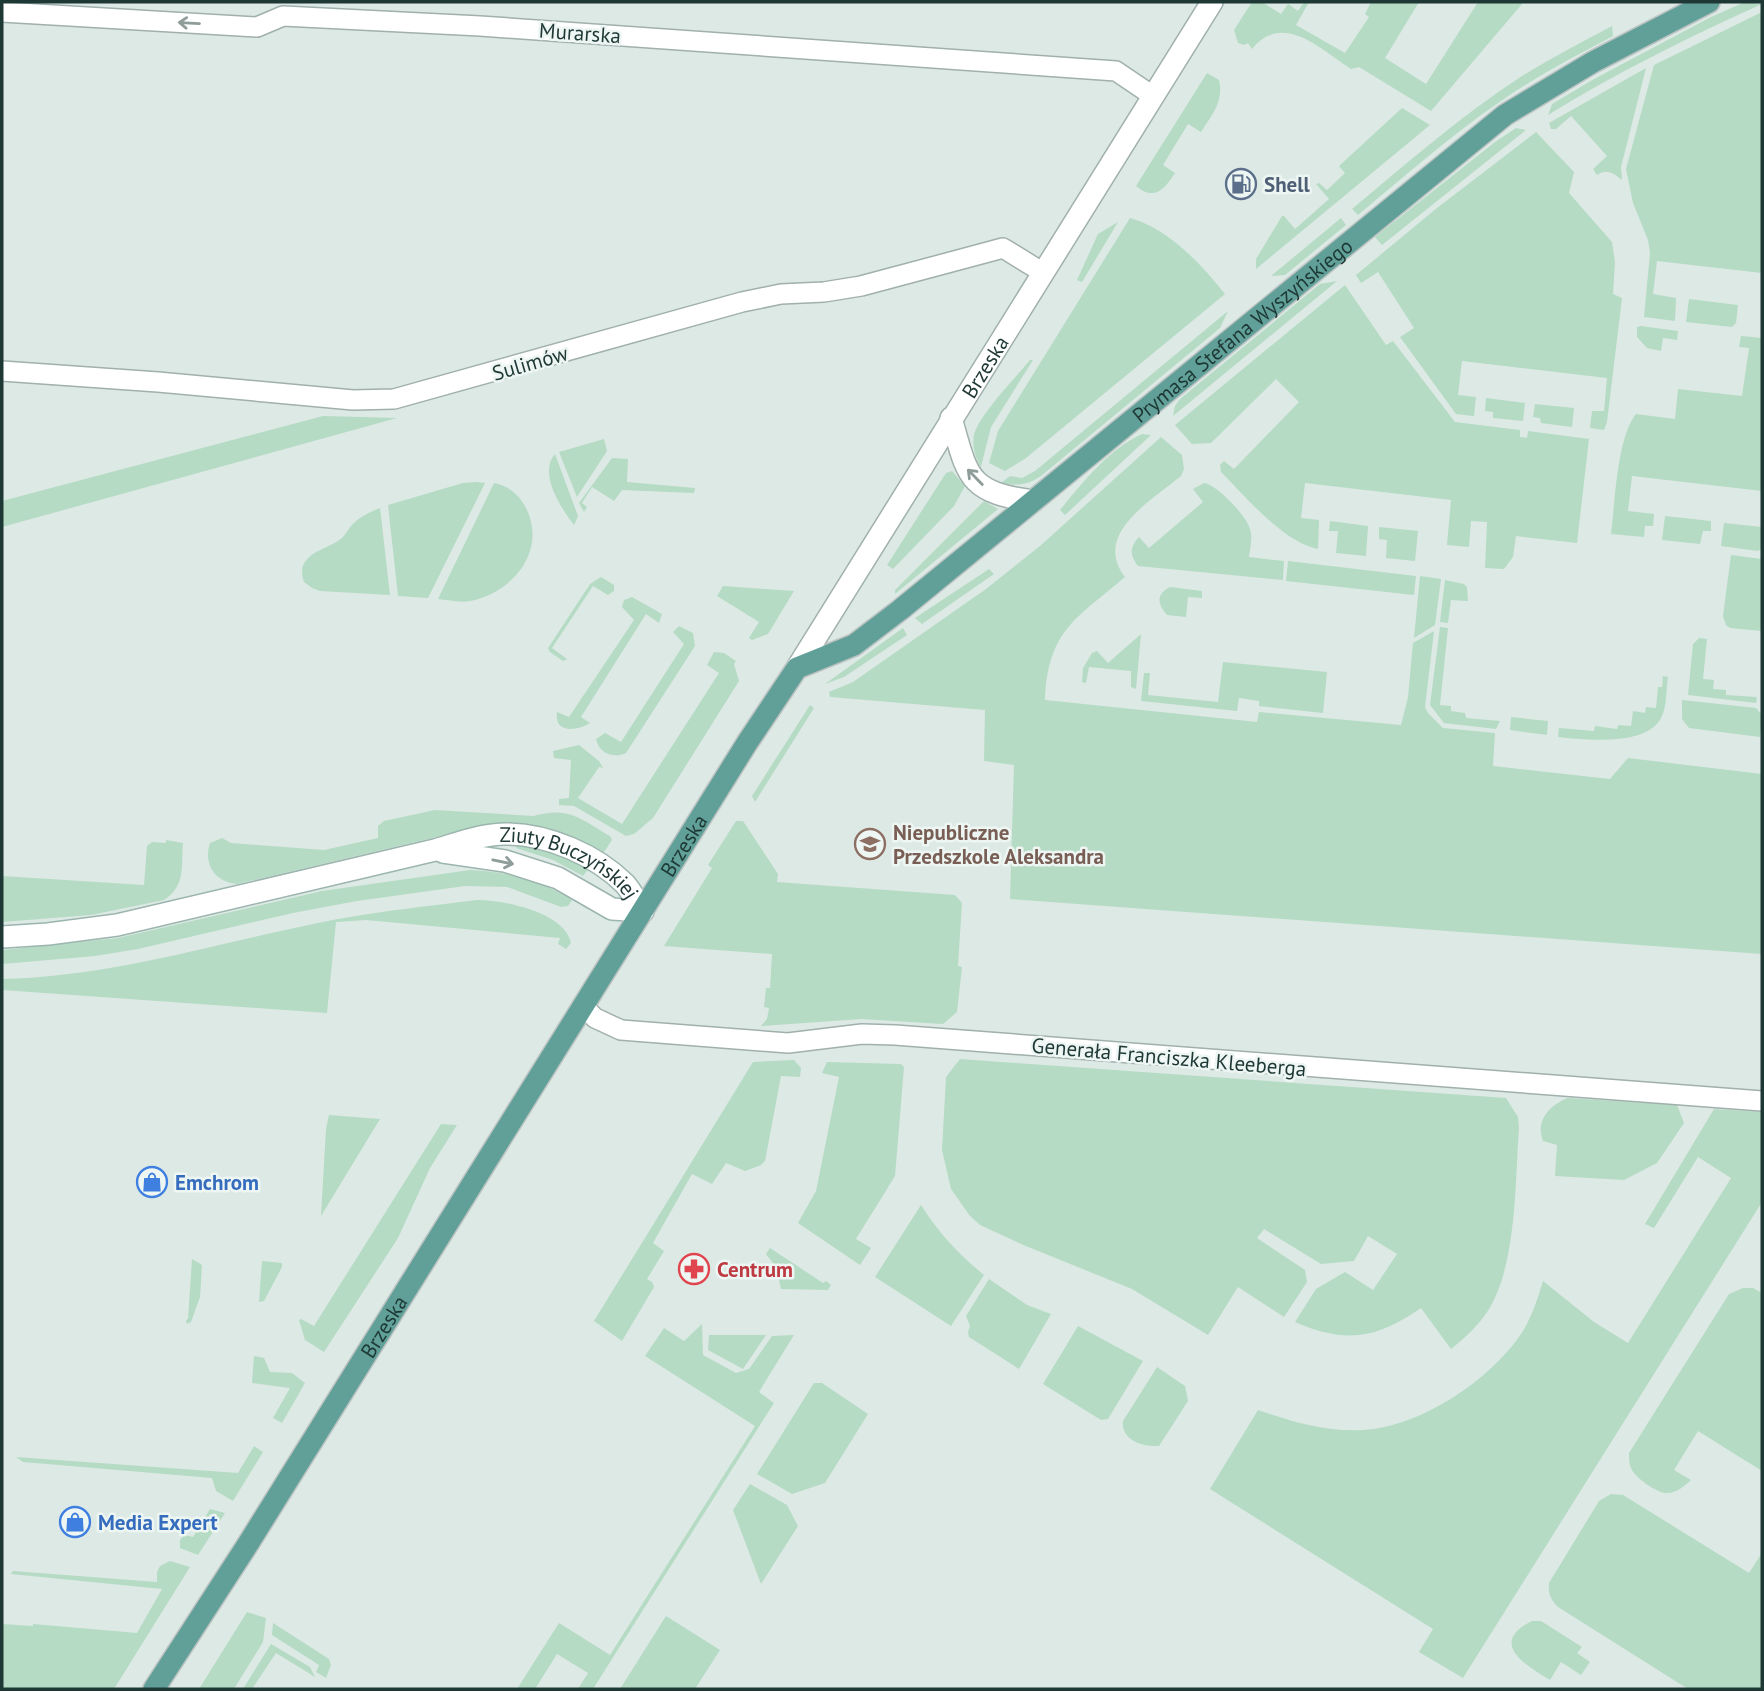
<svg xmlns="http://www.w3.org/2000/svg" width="1764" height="1691" viewBox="0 0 1764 1691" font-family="'PT Sans',sans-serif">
<rect width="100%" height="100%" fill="#dde9e5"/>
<path fill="#b5dbc4" d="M 1252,2 L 1262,2 L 1281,14 L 1288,4 L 1298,11 L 1304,2 L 1309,2 L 1296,25 L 1345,53 L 1369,17 L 1365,14 L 1371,2 L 1419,2 L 1385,58 L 1426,84 L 1478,2 L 1521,2 L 1522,4 L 1431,111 L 1359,67 L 1351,69 C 1320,49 1283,11 1252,49 L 1248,43 L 1244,45 L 1238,43 L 1234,30 Z
M 1745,2 L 1762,4 C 1689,37 1616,73 1548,115 L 1552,104 L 1594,79 L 1711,17 Z
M 1762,12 L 1762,273 L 1657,261 L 1653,294 L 1676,298 L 1675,321 L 1644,317 L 1650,253 L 1648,240 L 1633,203 L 1626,169 L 1654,65 Z
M 1612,26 L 1613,36 C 1575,56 1537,76 1501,101 C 1451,135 1405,176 1358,215 L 1352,209 C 1407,163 1462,115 1522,76 C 1551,58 1582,42 1612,26 Z
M 1646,68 L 1621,167 L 1622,180 C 1614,174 1608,168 1597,175 L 1593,169 L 1607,156 L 1571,116 L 1556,129 L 1551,129 L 1549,123 Z
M 1207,73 L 1219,80 C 1224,102 1212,114 1201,132 L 1188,124 L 1163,165 L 1175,173 C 1165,188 1155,202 1136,186 Z
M 1402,108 L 1430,125 L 1256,269 L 1256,259 L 1282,216 L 1284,216 L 1295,229 L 1329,199 L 1316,184 L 1319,183 L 1327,190 L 1345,173 L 1339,166 Z
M 1516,128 L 1526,130 L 1382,245 L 1375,237 L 1495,142 Z
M 1536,132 L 1574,172 L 1569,193 L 1612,242 L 1615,262 L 1613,294 L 1622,298 L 1607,422 L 1604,430 L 1590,428 L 1592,411 L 1604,411 L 1607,378 L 1462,361 L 1458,395 L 1476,397 L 1474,416 L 1456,414 L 1400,337 L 1414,328 L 1378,272 L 1361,283 L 1356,275 L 1437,208 Z
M 1130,218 C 1169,229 1200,263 1225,294 L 1026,458 L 1005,471 L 989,463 L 998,431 Z
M 1341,218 L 1346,225 L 1285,275 L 1271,276 Z
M 1118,222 L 1082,282 L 1077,280 L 1098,234 Z
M 1337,281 L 1173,416 L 1175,406 L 1180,399 L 1320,284 Z
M 1345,285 L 1386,345 L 1393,341 L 1455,422 L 1520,430 L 1520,437 L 1527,438 L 1528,431 L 1589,439 L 1577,543 L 1516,536 L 1513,557 L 1504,569 L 1485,568 L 1487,522 L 1471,521 L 1469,547 L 1447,545 L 1451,500 L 1305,483 L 1301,518 L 1319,520 L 1318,549 C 1284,543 1246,497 1221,472 L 1220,465 L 1224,461 L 1234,469 L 1299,402 L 1276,379 L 1211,443 L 1192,444 L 1175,425 Z
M 1689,299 L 1738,305 L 1736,323 L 1732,327 L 1686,322 Z
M 1228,311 L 1220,328 L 1041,476 C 1028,485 1017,486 1001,483 L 1010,476 L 1022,478 L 1035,471 Z
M 1641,326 L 1678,331 L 1677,340 L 1663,338 L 1661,351 L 1647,348 L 1637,337 L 1637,327 Z
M 1741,336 L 1762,338 L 1762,491 L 1632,476 L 1628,511 L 1654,514 L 1653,526 L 1645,526 L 1644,537 L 1611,534 C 1615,503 1617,437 1636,414 L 1675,419 L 1678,389 L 1742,396 L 1749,348 L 1739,347 Z
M 1030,360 L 1033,360 L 991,427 L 981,467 C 975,457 972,446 974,435 C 978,416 1017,376 1030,360 Z
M 1486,398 L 1525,403 L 1523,421 L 1493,418 L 1493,412 L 1485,411 Z
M 1535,404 L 1574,408 L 1572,427 L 1541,423 L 1540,418 L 1533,417 Z
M 323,416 L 397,418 L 2,527 L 2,501 Z
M 1142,434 L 1151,435 L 1065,515 L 1060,510 C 1083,482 1109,449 1142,434 Z
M 1161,437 L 1182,455 L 1184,469 L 1181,476 C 1151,501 1092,534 1125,577 C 1076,619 1048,630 1045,700 L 1257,722 L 1259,712 L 1401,725 L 1408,697 L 1413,643 L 1434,631 L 1425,707 L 1428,713 L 1443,728 L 1495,733 L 1493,766 L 1610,779 L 1628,758 L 1762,774 L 1762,954 L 1010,899 L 1014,765 L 984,761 L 985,710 L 830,697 L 829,692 L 853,682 L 986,589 L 1040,546 Z
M 604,439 L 607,451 L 577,497 L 559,452 Z
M 555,454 L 578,516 L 574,525 C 561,508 538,474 555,454 Z
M 612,458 L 628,459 L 627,482 L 695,488 L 694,493 L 622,490 L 614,501 L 592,487 L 582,503 L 587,507 L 584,512 L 579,503 Z
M 952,471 L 965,486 L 954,506 L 893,569 L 887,565 L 946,473 Z
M 476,482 L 485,483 L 428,598 L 398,596 L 388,505 L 463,483 Z
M 494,483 C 523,488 539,523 530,551 C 522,577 496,596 470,601 C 460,603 448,600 438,599 Z
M 1204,483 C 1216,484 1247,516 1250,529 C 1253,537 1250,549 1249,557 L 1284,561 L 1283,580 L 1138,566 C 1130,556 1129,547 1139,537 L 1149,548 L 1203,502 L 1193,489 Z
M 984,501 L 998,509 L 895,594 L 895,590 Z
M 380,508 L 390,595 L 320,591 L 312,588 L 304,582 C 294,553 326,551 342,538 C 346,534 348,529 352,525 C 359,517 370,512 380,508 Z
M 1665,516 L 1711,521 L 1711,531 L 1703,531 L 1700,544 L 1662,540 Z
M 1330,521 L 1368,526 L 1366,556 L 1336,553 L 1338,531 L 1329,531 Z
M 1724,523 L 1762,527 L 1761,549 L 1758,551 L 1721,546 Z
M 1379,527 L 1418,531 L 1415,561 L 1386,558 L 1387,540 L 1379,539 Z
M 1731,555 L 1762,559 L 1762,631 L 1730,628 L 1726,625 L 1723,616 Z
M 1288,561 L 1416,576 L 1414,595 L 1286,581 Z
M 989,569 L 994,574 L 922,624 L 915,618 Z
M 1420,576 L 1441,579 L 1435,625 L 1414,638 Z
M 601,577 L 614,585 L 614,591 L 608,595 L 593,586 L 552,648 L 567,659 L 563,661 L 550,652 L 548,648 L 590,584 Z
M 1445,580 L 1464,584 L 1467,587 L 1468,601 L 1451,600 L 1448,623 L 1440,622 Z
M 723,586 L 794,591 L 768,634 L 752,640 L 749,638 L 759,622 L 717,596 Z
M 1170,587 L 1202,591 L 1202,598 L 1188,597 L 1186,617 L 1167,615 C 1158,604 1155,595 1170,587 Z
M 632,597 L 662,614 L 659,623 L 646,614 L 581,717 L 590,723 C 577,731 554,734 557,712 L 569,717 L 634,620 L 622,607 L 624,600 Z
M 679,626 L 693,633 L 695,646 L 626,753 C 613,759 599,753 596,739 L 605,733 L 621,742 L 684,644 L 673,632 Z
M 1440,627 L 1448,628 L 1440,705 L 1451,706 L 1451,711 L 1465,713 L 1466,718 L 1500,721 L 1496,729 L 1444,723 L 1430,705 Z
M 903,628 L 907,635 L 844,677 L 825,684 Z
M 1141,634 L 1136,689 L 1131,687 L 1131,671 L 1089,667 L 1086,683 L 1082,682 L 1083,668 L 1092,653 L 1097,651 L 1108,663 Z
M 1699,638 L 1707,639 L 1703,679 L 1714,680 L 1713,689 L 1726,690 L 1726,695 L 1757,697 L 1756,703 L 1688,695 L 1693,644 Z
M 714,652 L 724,653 L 736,661 L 734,664 L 739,681 L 653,818 L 634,834 L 626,836 L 574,806 L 559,805 L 559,799 L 569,798 L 571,760 L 554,758 L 553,751 L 579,745 L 599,761 L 603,768 L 599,767 L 578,798 L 622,824 L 719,673 L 707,665 Z
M 1223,662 L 1327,672 L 1323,713 L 1259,706 L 1259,701 L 1239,698 L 1237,711 L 1141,701 L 1144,673 L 1150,673 L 1148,695 L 1218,702 Z
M 1663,676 L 1668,677 C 1666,690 1667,705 1662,716 C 1649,747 1585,740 1558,737 L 1559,728 L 1594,731 L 1595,726 L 1617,729 L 1618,725 L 1631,726 L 1633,711 L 1645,713 L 1646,707 L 1656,708 L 1658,687 L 1662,687 Z
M 1682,700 L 1756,708 L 1762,715 L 1760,737 L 1689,728 L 1682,719 Z
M 810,705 L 814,708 L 755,802 L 752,796 Z
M 1511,717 L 1548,721 L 1547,735 L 1510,730 Z
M 435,810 L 533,816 C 568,806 580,818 610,836 L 612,840 L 602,855 L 541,829 L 483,826 L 237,884 C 215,882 203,864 210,843 L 222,838 L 231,843 L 324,850 L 378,838 L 378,826 L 384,821 Z
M 736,821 L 743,821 L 778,874 L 777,882 L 955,895 L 962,903 L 958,966 L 962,967 L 957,1012 L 943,1024 L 861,1019 L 761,1026 L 767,1019 L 769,1008 L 764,1007 L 766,988 L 770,988 L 772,954 L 664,946 L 712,868 L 708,865 Z
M 166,840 L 183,843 C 181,866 186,886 164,900 L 91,915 L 2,922 L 2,876 L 144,885 L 147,846 L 152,842 L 166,843 Z
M 519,844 L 555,853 L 589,868 L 583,876 L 553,860 L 519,849 L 516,848 Z
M 470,870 C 508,872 539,879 572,900 L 568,906 L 561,907 L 507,887 L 465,886 L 357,901 L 293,913 L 138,949 L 95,956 L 2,964 L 2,950 L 118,938 L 322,891 Z
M 477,900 C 504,900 565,912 571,943 L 566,949 L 558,944 L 560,938 L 366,920 L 336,922 L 327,1013 L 2,990 L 2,979 C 115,977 223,941 333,920 C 381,911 429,906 477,900 Z
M 960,1059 L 1506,1098 L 1518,1117 L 1519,1128 C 1515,1181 1517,1263 1489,1309 C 1480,1324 1465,1338 1451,1349 L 1421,1308 C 1376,1339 1346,1344 1295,1322 L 1316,1289 L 1345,1272 L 1373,1290 L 1397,1254 L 1368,1236 L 1354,1261 L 1321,1264 L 1264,1229 L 1257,1238 L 1305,1270 L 1307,1282 L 1284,1317 L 1238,1287 L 1208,1335 L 1132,1289 L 1021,1244 L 980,1225 L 970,1216 L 951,1189 L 942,1150 L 946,1077 Z
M 794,1060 L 801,1068 L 800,1077 L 781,1076 L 765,1161 L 761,1165 L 745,1171 L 726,1163 L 712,1184 L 692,1174 L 653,1243 L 664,1251 L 647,1279 L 652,1282 L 654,1287 L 622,1341 L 594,1321 L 753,1062 Z
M 827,1062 L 901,1064 L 904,1067 L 895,1176 L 856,1239 L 871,1248 L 860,1265 L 798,1223 L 816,1191 L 839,1077 L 822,1073 Z
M 1568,1098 L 1677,1105 L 1684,1123 L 1657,1163 L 1624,1180 L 1555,1176 L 1557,1145 L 1543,1141 C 1535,1120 1550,1105 1568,1098 Z
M 1714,1109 L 1762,1112 L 1762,1202 L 1463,1678 L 1419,1652 L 1433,1629 L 1210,1489 L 1258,1410 C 1293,1422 1326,1432 1363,1430 C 1421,1427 1492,1379 1523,1331 C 1532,1316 1538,1298 1543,1281 L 1594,1322 L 1628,1343 L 1731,1178 L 1698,1157 L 1654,1228 L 1645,1224 Z
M 329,1115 L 380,1119 L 321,1216 L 326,1129 Z
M 441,1124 L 457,1125 L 430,1168 L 398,1238 L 324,1352 L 305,1340 L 299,1320 L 301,1319 L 314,1326 Z
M 921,1205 C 939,1233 958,1254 984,1275 L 951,1326 L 875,1277 Z
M 770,1248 L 823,1283 L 826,1281 L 831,1285 L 828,1290 L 781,1289 L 776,1267 L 766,1254 Z
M 192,1259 L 202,1265 L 200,1297 L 191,1322 L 187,1324 L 186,1320 L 188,1319 Z
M 262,1261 L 282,1263 L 282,1267 L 264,1301 L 259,1302 Z
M 989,1279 L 1027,1305 L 1051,1314 L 1019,1369 L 969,1337 L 968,1332 L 970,1326 L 966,1316 Z
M 1743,1288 L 1753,1288 L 1762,1293 L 1762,1471 L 1698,1431 L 1674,1470 L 1691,1480 C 1684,1486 1676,1494 1665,1493 C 1656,1492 1636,1478 1632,1470 C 1629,1465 1629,1459 1629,1453 L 1729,1294 Z
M 702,1324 L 703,1355 L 736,1373 L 749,1369 L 772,1336 L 794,1335 L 759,1392 L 774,1403 L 593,1689 L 578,1689 L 588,1673 L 557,1654 L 535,1689 L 517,1689 L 559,1623 L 610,1655 L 755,1426 L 645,1356 L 664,1328 L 684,1341 Z
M 1078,1326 L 1143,1361 L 1108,1419 L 1101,1420 L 1043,1384 Z
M 709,1335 L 766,1335 L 743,1369 L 708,1350 Z
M 254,1356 L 264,1358 L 270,1372 L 292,1373 L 305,1383 L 282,1423 L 273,1418 L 290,1388 L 252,1383 Z
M 1157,1367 L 1185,1386 L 1188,1401 L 1159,1446 C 1142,1447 1121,1440 1123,1421 Z
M 814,1383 L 822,1383 L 868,1414 L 825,1483 L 792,1494 L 757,1474 Z
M 254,1446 L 263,1452 L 233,1501 L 216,1491 L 212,1478 L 23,1462 L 16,1457 L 238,1473 Z
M 750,1484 L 787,1505 L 798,1526 L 761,1584 L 733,1510 Z
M 1611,1494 L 1623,1495 L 1749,1573 L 1762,1553 L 1762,1689 L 1688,1689 L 1558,1607 C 1551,1600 1548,1594 1549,1583 L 1599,1501 Z
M 210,1509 L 225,1513 L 198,1555 L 180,1548 L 180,1540 L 184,1535 L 193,1537 Z
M 170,1561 L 190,1567 L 114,1689 L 2,1689 L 2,1624 L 33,1626 L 33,1624 L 137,1633 L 162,1589 L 11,1574 L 13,1571 L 157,1582 L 157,1572 L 160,1566 Z
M 247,1612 L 266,1618 L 263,1642 L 234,1689 L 199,1689 Z
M 666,1616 L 720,1650 L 695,1689 L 620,1689 Z
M 1532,1621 L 1541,1621 L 1582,1647 L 1577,1653 L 1590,1662 L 1581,1675 L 1561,1662 L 1550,1680 C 1525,1665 1488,1643 1532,1621 Z
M 273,1623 L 329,1659 L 331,1665 L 326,1678 L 316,1672 L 319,1665 L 272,1635 Z
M 271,1644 L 310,1667 L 315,1677 L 276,1653 L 252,1689 L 243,1689 Z"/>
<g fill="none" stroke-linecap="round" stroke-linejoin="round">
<g stroke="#a0b0ad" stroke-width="22">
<path id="minor" d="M 2,12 L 257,27 L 283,16 L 480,26 L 1116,71 L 1153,96
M 2,371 L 158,382 L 353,400 L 394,399 L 742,302 L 781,294 L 824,292 L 861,286 L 1003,248 L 1042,272
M 583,1006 L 595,1018 L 621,1030 L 788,1043 L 862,1034 L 895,1035 L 1762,1101"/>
</g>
<g stroke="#a0b0ad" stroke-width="24">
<g id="tertiary">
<path d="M 951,418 C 968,477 967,492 1033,501"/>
<path id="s1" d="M 797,668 L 1212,2"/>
</g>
</g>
<g stroke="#9cb5af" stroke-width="24">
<g id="secondary">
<path d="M 443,852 L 505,861 L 558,878 L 612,909 L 643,911"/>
<path id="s2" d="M 2,937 L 48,934 L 117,925 L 435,850 C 459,843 484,833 509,834 C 549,835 596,855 625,884 C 632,892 637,902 643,911"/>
</g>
</g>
<g stroke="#bcc3c2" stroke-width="24">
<g id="primary">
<path id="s3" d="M 154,1689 L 248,1544 L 747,743 L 797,668 L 854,645 L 900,610 L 1505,115 L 1593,62 L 1709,2"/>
</g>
</g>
<use href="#minor" stroke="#fff" stroke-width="19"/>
<use href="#tertiary" stroke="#fff" stroke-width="21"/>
<use href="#secondary" stroke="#fff" stroke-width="21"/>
<use href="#primary" stroke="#60a098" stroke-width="21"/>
</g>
<defs><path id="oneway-shaft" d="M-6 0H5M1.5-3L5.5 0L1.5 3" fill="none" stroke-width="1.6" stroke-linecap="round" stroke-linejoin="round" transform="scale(1.75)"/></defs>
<g stroke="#8e9c9a">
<use href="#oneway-shaft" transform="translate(189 23) rotate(-177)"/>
<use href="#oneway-shaft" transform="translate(975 477) rotate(-134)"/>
<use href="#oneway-shaft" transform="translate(503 862) rotate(12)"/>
</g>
<defs>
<g id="fuel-ring" transform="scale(1.575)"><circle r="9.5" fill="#edf6f3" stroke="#5c6f8a" stroke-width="1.5"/><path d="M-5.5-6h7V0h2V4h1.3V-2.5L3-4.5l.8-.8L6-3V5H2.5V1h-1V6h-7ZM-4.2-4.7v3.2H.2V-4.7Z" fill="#5c6f8a"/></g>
<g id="school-ring" transform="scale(1.575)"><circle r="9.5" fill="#edf6f3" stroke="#8d6e63" stroke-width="1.5"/><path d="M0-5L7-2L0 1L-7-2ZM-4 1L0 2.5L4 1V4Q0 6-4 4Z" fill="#8d6e63"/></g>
<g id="shop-ring" transform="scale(1.575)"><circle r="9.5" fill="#edf6f3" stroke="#3f7fe0" stroke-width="1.5"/><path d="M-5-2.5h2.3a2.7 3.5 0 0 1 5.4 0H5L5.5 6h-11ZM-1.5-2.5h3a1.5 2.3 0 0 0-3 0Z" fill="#3f7fe0"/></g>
<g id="pharmacy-ring" transform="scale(1.575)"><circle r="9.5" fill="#edf6f3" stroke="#e0444e" stroke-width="1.5"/><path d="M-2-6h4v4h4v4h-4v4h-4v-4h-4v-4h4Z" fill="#e0444e"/></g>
</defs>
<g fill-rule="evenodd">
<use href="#fuel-ring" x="1241" y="184"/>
<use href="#school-ring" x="870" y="844"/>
<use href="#shop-ring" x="152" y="1182"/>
<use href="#pharmacy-ring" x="694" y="1269"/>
<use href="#shop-ring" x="75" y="1522"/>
</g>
<g text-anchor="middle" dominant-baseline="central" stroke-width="5" stroke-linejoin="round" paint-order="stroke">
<g font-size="21" fill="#1e3835" stroke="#edf6f3">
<text transform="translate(580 33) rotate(4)">Murarska</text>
<text stroke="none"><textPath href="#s3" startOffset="1768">Prymasa Stefana Wyszyńskiego</textPath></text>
<text transform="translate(530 363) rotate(-16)">Sulimów</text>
<text stroke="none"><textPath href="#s1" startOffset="355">Brzeska</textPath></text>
<text stroke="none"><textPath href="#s3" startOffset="996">Brzeska</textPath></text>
<text stroke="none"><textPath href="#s2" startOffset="586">Ziuty Buczyńskiej</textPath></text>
<text transform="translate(1169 1057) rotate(5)">Generała Franciszka Kleeberga</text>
<text stroke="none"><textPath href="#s3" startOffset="429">Brzeska</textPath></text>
</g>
<g font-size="21" font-weight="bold" fill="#4e5e75" stroke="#edf6f3" text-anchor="start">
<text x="1264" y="184">Shell</text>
</g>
<g font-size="21" font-weight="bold" fill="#785e54" stroke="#edf6f3" text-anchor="start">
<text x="893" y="832">Niepubliczne<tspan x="893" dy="24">Przedszkole Aleksandra</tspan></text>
</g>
<g font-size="21" font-weight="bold" fill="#366cbe" stroke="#edf6f3" text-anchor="start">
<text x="175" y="1182">Emchrom</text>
<text x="98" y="1522">Media Expert</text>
</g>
<g font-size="21" font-weight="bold" fill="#be3a42" stroke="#edf6f3" text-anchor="start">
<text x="717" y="1269">Centrum</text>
</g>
</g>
<rect width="1764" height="1691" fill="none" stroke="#1e3835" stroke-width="7"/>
</svg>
